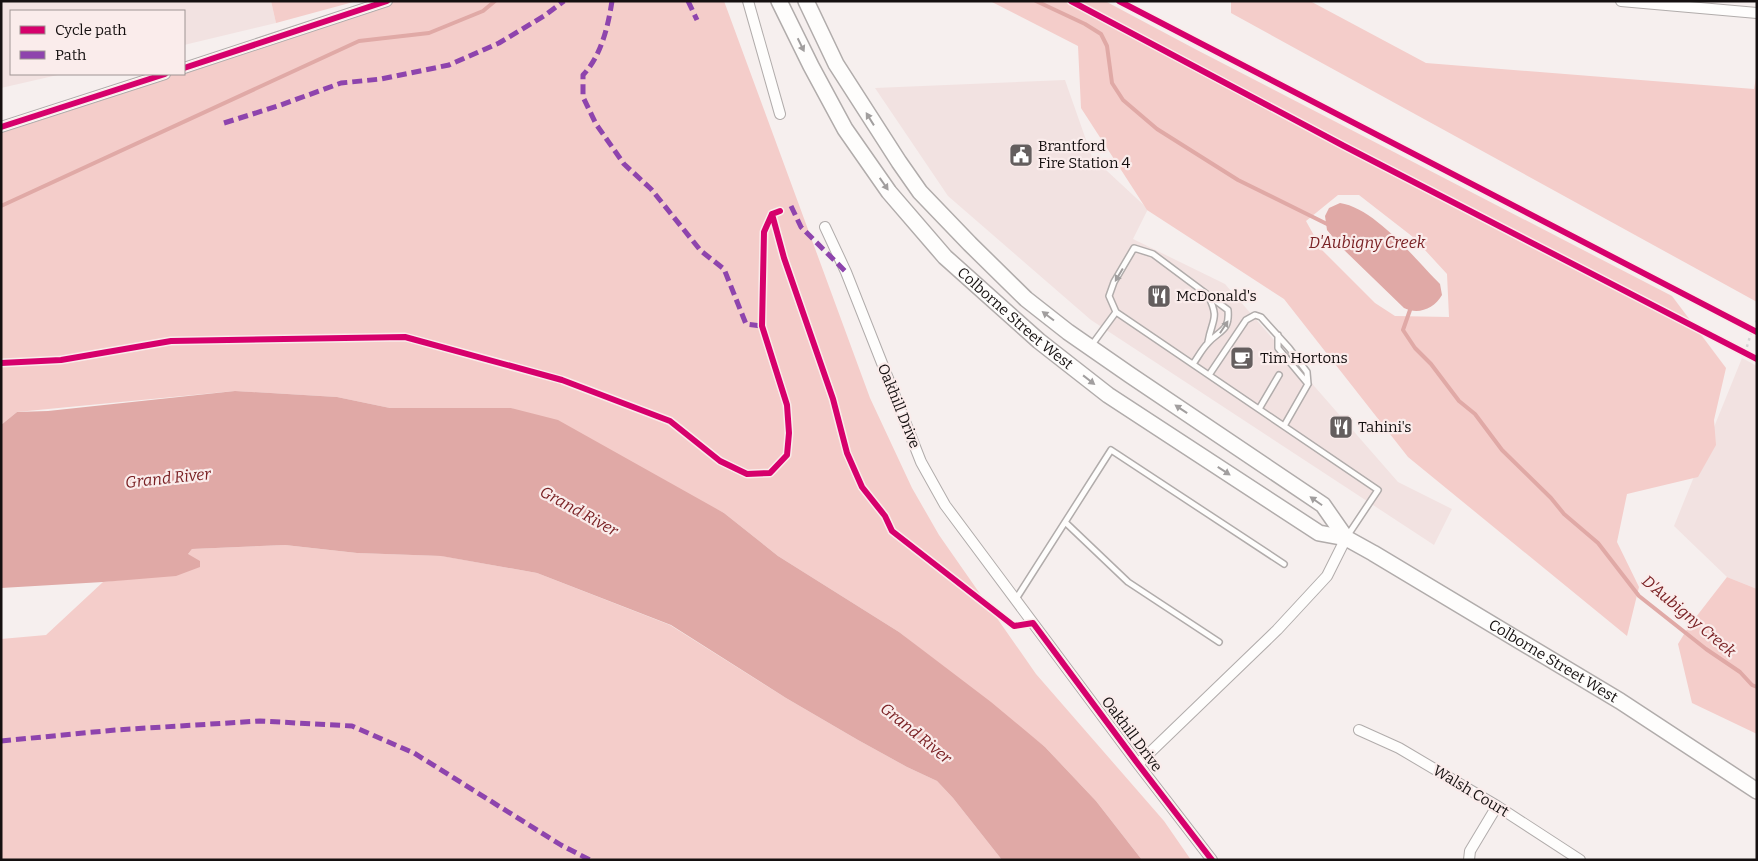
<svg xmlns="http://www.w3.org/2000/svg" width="1758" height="861" viewBox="0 0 1758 861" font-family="Bitter,serif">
<rect width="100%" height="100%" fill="#f6efee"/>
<path fill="#f2e2e1" d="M 1,1 L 271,1 L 276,23 L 184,45 L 184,11 L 11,11 L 11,74 L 62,74 L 1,88 Z
M 1065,80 L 1092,157 L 1148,209 L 1133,239 L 1225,284 L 1398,482 L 1452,509 L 1434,545 L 1091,320 L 948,196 L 875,88 Z
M 1742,358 L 1757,366 L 1757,589 L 1727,577 L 1674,526 Z"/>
<path fill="#f4cdca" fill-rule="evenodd" d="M 271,1 L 357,1 L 276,23 Z
M 387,1 L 724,1 L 870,398 L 912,488 L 939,535 L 1036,674 L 1164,821 L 1191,860 L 1142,860 L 1096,801 L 1045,747 L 899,632 L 778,556 L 724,513 L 511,408 L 390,408 L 337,397 L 235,391 L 17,412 L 1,425 L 1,129 L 169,74 L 184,74 L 184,69 Z
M 990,1 L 1105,1 L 1195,49 L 1672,296 L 1726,368 L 1714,420 L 1716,445 L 1698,477 L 1627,494 L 1617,542 L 1639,587 L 1627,636 L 1408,457 L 1284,299 L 1147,210 L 1081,108 L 1078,46 ZM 1338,195 L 1359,195 L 1413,237 L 1447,274 L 1449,317 L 1395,316 L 1375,303 L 1322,250 L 1306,221 Z
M 1231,1 L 1310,1 L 1426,63 L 1754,89 L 1757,72 L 1757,302 L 1231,13 Z
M 285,545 L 357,553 L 442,556 L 537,573 L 670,625 L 786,698 L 858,740 L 907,767 L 937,781 L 953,798 L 1002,860 L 1,860 L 1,639 L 46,635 L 103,582 L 138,578 L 188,554 L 192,549 Z
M 1727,577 L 1757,589 L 1757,734 L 1692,703 L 1678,644 L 1689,626 Z"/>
<path fill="#e0a9a6" d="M 1340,203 C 1375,208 1415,259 1440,284 L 1442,295 C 1434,309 1418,315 1404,308 L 1341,247 L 1327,230 L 1325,216 L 1329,208 Z
M 235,391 L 337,397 L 390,408 L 511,408 L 558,420 L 724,513 L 778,556 L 899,632 L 991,702 L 1045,747 L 1096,801 L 1142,860 L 1002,860 L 953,798 L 937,781 L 907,767 L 858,740 L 786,698 L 671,625 L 537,573 L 441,556 L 357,553 L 285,545 L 192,549 L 188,554 L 200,561 L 200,567 L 176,576 L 103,582 L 1,588 L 1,425 L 17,412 L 48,411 Z"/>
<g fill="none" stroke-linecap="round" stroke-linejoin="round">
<path stroke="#e0a9a6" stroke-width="4" d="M 1036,1 L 1085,24 L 1101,34 L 1107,46 L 1112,83 L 1123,100 L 1157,129 L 1238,180 L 1327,224
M 1,206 L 359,41 L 429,33 L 483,11 L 495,1
M 1410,310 L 1403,330 L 1415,348 L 1431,364 L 1459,401 L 1475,414 L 1502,450 L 1551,498 L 1564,514 L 1598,543 L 1639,596 L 1706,649 L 1740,672 L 1752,685 L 1757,687"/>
<g stroke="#b1acab" stroke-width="8">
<path id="lane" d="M 1208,295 C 1220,320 1212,318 1208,342
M 1116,312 L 1109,296 L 1114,282 L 1134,248 L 1153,254 L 1228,310 C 1230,332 1219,330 1208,343 C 1202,349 1198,357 1193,364
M 1278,335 L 1278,348 L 1308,384
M 1091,346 L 1116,312 L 1378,490 L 1348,535
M 1209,375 L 1246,320 L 1255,315 L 1261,317 L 1289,348 L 1307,372 L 1308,384 L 1284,426
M 1259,409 L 1279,375
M 1065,522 L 1128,582 L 1219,642
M 1016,599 L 1111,450 L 1284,564"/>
</g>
<g stroke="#b1acab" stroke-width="12">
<path id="street" d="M 748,1 L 780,114
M 1621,1 L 1757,13
M 184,68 L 387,1
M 1,127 L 165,74
M 825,227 L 846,272 L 921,462 L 945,505 L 1138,764 L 1212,860
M 1359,730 L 1399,748 L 1497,806 L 1580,860
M 1138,764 L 1277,630 L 1327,576 L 1346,538
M 1469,860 L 1470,851 L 1497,806"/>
</g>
<g stroke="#b1acab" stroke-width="18">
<g id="secondary">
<path id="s1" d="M 779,1 L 811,66 L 845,129 L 889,192 L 945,257 L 1039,341 L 1108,395 L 1319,533 L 1346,538 L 1373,553 L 1620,701 L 1757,791"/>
<path d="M 806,1 L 836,64 L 899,162 L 920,192 L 970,244 L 1026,299 L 1068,332 L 1130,375 L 1323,505 L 1346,538"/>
</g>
</g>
<path stroke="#d6d4d4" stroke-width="2.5" stroke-dasharray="2.5 4" stroke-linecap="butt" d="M 1745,353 L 1752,330 L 1757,320"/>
<use href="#lane" stroke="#fefdfc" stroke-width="5"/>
<use href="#street" stroke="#fefdfc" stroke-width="10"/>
<use href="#secondary" stroke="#fefdfc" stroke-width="15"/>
<path stroke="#8e44ad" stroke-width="5" stroke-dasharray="10 5" stroke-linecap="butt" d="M 612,1 C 608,27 601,56 583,75 L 583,97 L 596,124 L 624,164 L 651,189 L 701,251 L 724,269 L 746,324 L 762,326
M 688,1 L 697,20
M 224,123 L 278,106 L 341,83 L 381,79 L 449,65 L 499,43 L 544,16 L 564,1
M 791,206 L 801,227 L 846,272
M 1,741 L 115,730 L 260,721 L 352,726 L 414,753 L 561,845 L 590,860"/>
<g stroke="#faeceb" stroke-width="9">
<path id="cycleway" d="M 1071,1 L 1344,146 L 1757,359
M 1119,1 L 1757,332
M 184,68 L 387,1
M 1,127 L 165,74
M 772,214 L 784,258 L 833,399 L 847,453 L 862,487 L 885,516 L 892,531 L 1014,626 L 1033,623 L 1138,764 L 1212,860
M 1,363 L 61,360 L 171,341 L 405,337 L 562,380 L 670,421 L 720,461 L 747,474 L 770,473 L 787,455 L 789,433 L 787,405 L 762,326 L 764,232 L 772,214 L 780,211"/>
</g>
<use href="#cycleway" stroke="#d6006c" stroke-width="6"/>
</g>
<defs><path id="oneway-solid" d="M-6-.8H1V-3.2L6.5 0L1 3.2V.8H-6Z" transform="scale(1.25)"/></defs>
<g fill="#a19e9e">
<use href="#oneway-solid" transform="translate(801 45) rotate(64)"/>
<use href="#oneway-solid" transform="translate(870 119) rotate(-122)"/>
<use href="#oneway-solid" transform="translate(884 184) rotate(55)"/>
<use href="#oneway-solid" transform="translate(1119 275) rotate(121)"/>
<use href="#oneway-solid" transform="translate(1048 316) rotate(-143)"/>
<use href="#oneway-solid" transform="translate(1224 327) rotate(-57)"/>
<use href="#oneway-solid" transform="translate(1089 380) rotate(38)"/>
<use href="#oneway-solid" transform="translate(1181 409) rotate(-146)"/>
<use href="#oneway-solid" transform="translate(1224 471) rotate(33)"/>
<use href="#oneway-solid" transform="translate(1316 501) rotate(-145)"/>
</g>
<defs>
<g id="civic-square" transform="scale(1.25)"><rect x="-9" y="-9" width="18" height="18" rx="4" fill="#645e5e" stroke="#faeceb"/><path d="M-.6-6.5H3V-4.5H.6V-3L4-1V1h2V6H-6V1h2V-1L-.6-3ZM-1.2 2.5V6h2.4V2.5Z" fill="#fff"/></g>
<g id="restaurant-square" transform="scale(1.25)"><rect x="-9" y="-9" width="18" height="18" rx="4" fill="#645e5e" stroke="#faeceb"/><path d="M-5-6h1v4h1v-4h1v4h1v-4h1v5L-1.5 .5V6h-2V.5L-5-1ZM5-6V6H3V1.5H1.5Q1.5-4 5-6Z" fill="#fff"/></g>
<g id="cafe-square" transform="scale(1.25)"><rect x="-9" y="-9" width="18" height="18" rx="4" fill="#645e5e" stroke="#faeceb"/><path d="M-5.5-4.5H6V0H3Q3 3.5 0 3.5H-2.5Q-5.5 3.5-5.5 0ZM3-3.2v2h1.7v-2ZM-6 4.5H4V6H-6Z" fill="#fff"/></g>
</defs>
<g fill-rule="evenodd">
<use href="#civic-square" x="1021" y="155"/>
<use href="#restaurant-square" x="1159" y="296"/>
<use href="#cafe-square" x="1242" y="358"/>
<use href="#restaurant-square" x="1341" y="427"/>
</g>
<g text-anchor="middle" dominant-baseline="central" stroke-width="4.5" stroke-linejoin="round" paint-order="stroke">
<g font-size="15" fill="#151010" stroke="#faeceb" text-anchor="start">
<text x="1038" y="146">Brantford<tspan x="1038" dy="17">Fire Station 4</tspan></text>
<text x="1176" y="296">McDonald's</text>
<text x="1260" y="358">Tim Hortons</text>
<text x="1358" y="427">Tahini's</text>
</g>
<g font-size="15" fill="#151010" stroke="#faeceb">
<text stroke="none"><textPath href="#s1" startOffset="400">Colborne Street West</textPath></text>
<text transform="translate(899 406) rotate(68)">Oakhill Drive</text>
<text stroke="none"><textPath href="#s1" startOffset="1041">Colborne Street West</textPath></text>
<text transform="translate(1132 734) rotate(53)">Oakhill Drive</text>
<text transform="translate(1471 791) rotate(31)">Walsh Court</text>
</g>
<g font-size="16" font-style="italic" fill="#7a2124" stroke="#faeceb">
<text x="1367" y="242">D'Aubigny Creek</text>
<text transform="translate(168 478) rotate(-6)">Grand River</text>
<text transform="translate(579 511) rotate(29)">Grand River</text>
<text transform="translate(1689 616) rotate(40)">D'Aubigny Creek</text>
<text transform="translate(916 733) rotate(39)">Grand River</text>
</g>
</g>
<rect width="1758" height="861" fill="none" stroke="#151010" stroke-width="5"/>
<rect x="10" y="10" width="175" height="65" fill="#faeceb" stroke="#9e9493"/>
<rect x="20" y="26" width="25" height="8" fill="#d6006c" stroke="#9e9493"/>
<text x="55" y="35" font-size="15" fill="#151010">Cycle path</text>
<rect x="20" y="51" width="25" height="8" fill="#8e44ad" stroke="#9e9493"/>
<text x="55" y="60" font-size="15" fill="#151010">Path</text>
</svg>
